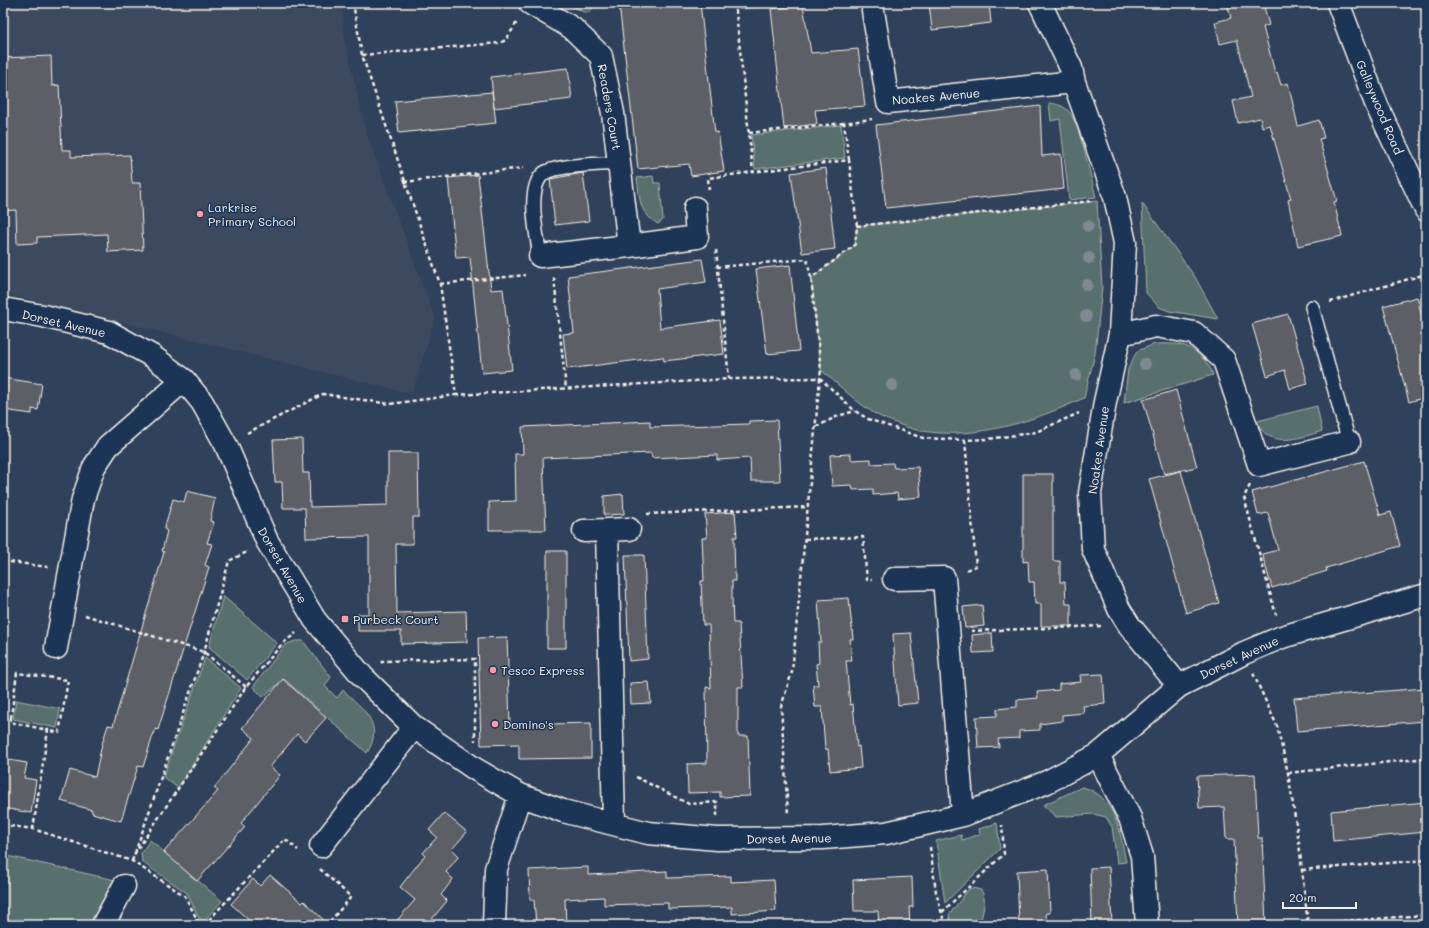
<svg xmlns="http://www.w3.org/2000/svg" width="1429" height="928" viewBox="0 0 1429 928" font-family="Mali,sans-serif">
<rect width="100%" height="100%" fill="#30415b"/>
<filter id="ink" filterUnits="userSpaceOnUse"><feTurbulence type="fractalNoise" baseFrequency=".025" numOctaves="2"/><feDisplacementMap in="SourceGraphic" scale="8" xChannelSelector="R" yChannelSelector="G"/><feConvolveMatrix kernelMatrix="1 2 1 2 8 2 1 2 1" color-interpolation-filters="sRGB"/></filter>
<g filter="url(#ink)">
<path fill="#3d4a5e" d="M 3,3 L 341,3 L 345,41 L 367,135 L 435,318 L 412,394 L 3,293 Z"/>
<path fill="#58706d" stroke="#a6b0aa" d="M 567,3 L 617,3 L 617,5 L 593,8 L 587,14 Z
M 738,3 L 792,3 L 739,9 Z
M 1049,103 C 1058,104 1065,106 1070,113 C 1080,125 1091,179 1096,197 L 1069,200 L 1060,119 L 1051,121 Z
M 841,125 L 845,158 L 755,169 L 751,135 Z
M 653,176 L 654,183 L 660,183 L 663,220 L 658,224 C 638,212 640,199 637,178 Z
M 1097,201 L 1102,287 L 1095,354 L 1084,398 C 1034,421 977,440 922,431 C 909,429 893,422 881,417 C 862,408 838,384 821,370 L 811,278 L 855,245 L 857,226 Z
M 1142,203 L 1195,277 L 1218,319 L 1169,311 L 1159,307 L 1146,293 Z
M 1155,344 C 1164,344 1176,343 1185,346 C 1197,350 1210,364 1213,375 L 1124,403 L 1128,369 L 1137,351 Z
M 1317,406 L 1322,431 C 1301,438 1267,450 1257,421 Z
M 223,596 L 277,643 L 247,680 L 209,647 Z
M 295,641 L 303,641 L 331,677 L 325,686 L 337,698 L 343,690 C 363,709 385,724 367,753 L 284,679 L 263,697 L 253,687 L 285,645 Z
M 205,658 L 241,688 L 178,788 L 163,777 Z
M 16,700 L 60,709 L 57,728 L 13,719 Z
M 1082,787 C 1116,795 1120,833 1126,862 L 1117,863 L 1112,827 L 1106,817 L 1093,814 L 1056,817 L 1043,805 Z
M 997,823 L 1000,849 L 945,903 L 936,841 L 961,835 L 962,840 L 980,834 L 979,829 Z
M 150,840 L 222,901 L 204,921 L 199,918 L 187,893 L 142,862 L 141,853 Z
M 3,855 L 115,880 L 93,925 L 3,925 Z
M 972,888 L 981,890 C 988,900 982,913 980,925 L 951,925 L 949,915 L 968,890 Z"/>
<path fill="#5b5e65" stroke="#f4f1e8" d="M 633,3 L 700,3 L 715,133 L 718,132 L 724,171 L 691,176 L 689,164 L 638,169 L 619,4 Z
M 929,3 L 989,3 L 991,23 L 932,30 Z
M 1227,3 L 1263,3 L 1269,25 L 1263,27 L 1275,73 L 1277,72 L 1281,85 L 1288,83 L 1298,126 L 1319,120 L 1324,138 L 1319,139 L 1337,201 L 1334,202 L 1342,236 L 1298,246 L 1288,200 L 1291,199 L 1270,125 L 1262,127 L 1260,118 L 1238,123 L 1233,101 L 1251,97 L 1237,40 L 1220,44 L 1215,22 L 1231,18 Z
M 803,5 L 811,53 L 858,49 L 865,106 L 815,110 L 817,124 L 784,128 L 771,9 Z
M 51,56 L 52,86 L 59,85 L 62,150 L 71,150 L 71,157 L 130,155 L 132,183 L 140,183 L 143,250 L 108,252 L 107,234 L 37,237 L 37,243 L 17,244 L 16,210 L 3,211 L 3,58 Z
M 568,68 L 572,99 L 494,108 L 491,77 Z
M 492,92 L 496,123 L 399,133 L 395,101 Z
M 1040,106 L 1042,156 L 1061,154 L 1064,189 L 886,208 L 876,125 Z
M 826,168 L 835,249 L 802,253 L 791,173 Z
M 583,173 L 589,221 L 555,225 L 550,179 Z
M 478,175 L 491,290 L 503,289 L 512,370 L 482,373 L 470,257 L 456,258 L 448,178 Z
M 702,259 L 706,282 L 657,289 L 660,328 L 720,320 L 724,354 L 664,361 L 663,357 L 567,369 L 563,334 L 574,333 L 568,276 Z
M 790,265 L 799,351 L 767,354 L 756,269 Z
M 1417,297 L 1426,333 L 1426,397 L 1409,402 L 1383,306 Z
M 1288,314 L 1308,384 L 1290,389 L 1285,370 L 1267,376 L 1252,324 Z
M 3,378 L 42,384 L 38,410 L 32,409 L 32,414 L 3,410 Z
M 1176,390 L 1197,467 L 1164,474 L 1143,400 Z
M 777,420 L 780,481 L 751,481 L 750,458 L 717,460 L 717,455 L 652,458 L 651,453 L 543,458 L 546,530 L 489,530 L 489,502 L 516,501 L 515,454 L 523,454 L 522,427 L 650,421 L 650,427 L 749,424 L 749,421 Z
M 302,439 L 303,473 L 309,473 L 310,507 L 388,505 L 388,453 L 418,453 L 419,517 L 413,517 L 413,544 L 396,544 L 397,613 L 466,611 L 467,642 L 401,644 L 401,631 L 358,631 L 358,614 L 369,614 L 369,537 L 306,538 L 305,508 L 283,508 L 282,482 L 275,482 L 273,440 Z
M 851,454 L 851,460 L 871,459 L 871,464 L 893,463 L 894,468 L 918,467 L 921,497 L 898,499 L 897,493 L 873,495 L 873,489 L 853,490 L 852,485 L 832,486 L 830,455 Z
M 1364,461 L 1380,515 L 1391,512 L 1400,546 L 1326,568 L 1327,571 L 1272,588 L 1262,554 L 1278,550 L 1268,513 L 1258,515 L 1252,492 Z
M 1181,471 L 1219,603 L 1186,613 L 1149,479 Z
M 1023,474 L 1053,474 L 1053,561 L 1060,561 L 1060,582 L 1065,582 L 1066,604 L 1071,604 L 1071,626 L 1041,626 L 1041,604 L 1035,604 L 1034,582 L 1029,582 L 1028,561 L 1023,562 Z
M 187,491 L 215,498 L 210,521 L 214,522 L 207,543 L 212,544 L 205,565 L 209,567 L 158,730 L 155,729 L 143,767 L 138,766 L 121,821 L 92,813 L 92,810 L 61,801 L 70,770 L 95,777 L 102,744 L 108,725 L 113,726 L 164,552 L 162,551 L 167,531 L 164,529 L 173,499 L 184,502 Z
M 623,494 L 624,514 L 604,515 L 604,496 Z
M 735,512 L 737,537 L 734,537 L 735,581 L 732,581 L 732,600 L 733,623 L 739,623 L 743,687 L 738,687 L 738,736 L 748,736 L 750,796 L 720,797 L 720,792 L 688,793 L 687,764 L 707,763 L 706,687 L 711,688 L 709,625 L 703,625 L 701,581 L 704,581 L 702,538 L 707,538 L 705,514 Z
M 547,551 L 566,551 L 566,648 L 547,648 Z
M 625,555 L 644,555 L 648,659 L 629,661 Z
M 849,598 L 853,639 L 850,639 L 852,661 L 846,661 L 850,705 L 853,704 L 857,747 L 859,746 L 861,768 L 830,771 L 828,749 L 825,749 L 822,707 L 815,707 L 813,685 L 818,685 L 816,664 L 819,663 L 818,642 L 821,642 L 818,600 Z
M 982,605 L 984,626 L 965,628 L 963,607 Z
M 911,633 L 918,703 L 898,705 L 893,634 Z
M 992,633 L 993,652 L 973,653 L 972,635 Z
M 507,637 L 510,725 L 591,723 L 591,758 L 519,759 L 519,744 L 481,745 L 478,638 Z
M 1103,674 L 1105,704 L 1083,706 L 1084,713 L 1062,715 L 1062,721 L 1040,724 L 1040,730 L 1019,731 L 1019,738 L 998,739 L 999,747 L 978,748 L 976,717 L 997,716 L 997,709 L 1017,707 L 1017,700 L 1038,698 L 1037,692 L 1059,690 L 1059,684 L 1081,682 L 1080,675 Z
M 283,679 L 326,718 L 305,741 L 297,734 L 270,767 L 280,775 L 241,823 L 245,827 L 197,881 L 164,852 L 218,791 L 214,788 L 254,738 L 242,728 Z
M 649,682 L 651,703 L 631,704 L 630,683 Z
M 1426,688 L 1426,721 L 1297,731 L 1294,698 Z
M 3,759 L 27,763 L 24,778 L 36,780 L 31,813 L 3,808 Z
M 1255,774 L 1258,838 L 1262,838 L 1266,925 L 1238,925 L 1234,839 L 1226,839 L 1224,807 L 1199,808 L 1197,776 Z
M 1426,802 L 1426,832 L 1333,841 L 1331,811 Z
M 444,813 L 467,832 L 452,849 L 459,856 L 446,872 L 453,879 L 441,895 L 447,901 L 427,925 L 393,925 L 415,900 L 400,887 L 425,855 L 423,853 L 437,837 L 429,830 Z
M 588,867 L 588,875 L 667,871 L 667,878 L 731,876 L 731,882 L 774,880 L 776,911 L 732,914 L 732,907 L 668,909 L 668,903 L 604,905 L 604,897 L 565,899 L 566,925 L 536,925 L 534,900 L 530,900 L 529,870 Z
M 1109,867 L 1112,925 L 1092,924 L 1090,868 Z
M 1048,869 L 1050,913 L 1046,913 L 1047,925 L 1019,925 L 1017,871 Z
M 270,875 L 302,903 L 304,901 L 329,925 L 254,925 L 231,904 L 253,879 L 260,886 Z
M 912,877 L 913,907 L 909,907 L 910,925 L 879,925 L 878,911 L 854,911 L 853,880 Z"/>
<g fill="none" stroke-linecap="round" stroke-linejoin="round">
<g stroke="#f4f1e8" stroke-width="16">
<path id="lane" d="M 540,256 C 537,236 526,189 543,174 C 553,165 604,164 619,163
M 1312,307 L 1349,442"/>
</g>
<g stroke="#f4f1e8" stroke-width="25">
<path id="street" d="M 530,3 L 572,28 L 601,56 L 613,113 L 629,246 L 540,256
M 1040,3 L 1071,68 L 1074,82 L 1115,197 L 1125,243 L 1120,334 L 1105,402 L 1090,493 L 1093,549 L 1119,609 L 1129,625 L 1179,686
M 873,11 L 888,102 L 1074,82
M 629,246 L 697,237 L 695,208
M 3,309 L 43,316 L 109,332 L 152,356 L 184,380 L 202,402 L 226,445 L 267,541 L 315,620 L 363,677 L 414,727 L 475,769 L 520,795 L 563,811 L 648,833 L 717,839 L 823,838 L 886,833 L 963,815 L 1047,782 L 1098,755 L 1179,686 L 1244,653 L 1282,637 L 1426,595
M 1120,334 L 1156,326 L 1194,333 L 1224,360 L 1259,465 L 1349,442
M 584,531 L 607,530
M 894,579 L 944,578 L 963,815
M 56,648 L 83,499 L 94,467 L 108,446 L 184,380
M 1098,755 L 1130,818 L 1142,856 L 1147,925
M 614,823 L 607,530 L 629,529
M 321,846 L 414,727
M 103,925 L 124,886
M 494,925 L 496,869 L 520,795"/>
</g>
<g stroke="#f4f1e8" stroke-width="25">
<path id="secondary" d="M 1338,3 L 1377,106 L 1426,210"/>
</g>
<path stroke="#f4f1e8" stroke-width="2.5" stroke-dasharray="4 3" stroke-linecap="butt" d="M 735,3 L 753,172 L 849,160 L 857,226 L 855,245 L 811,278
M 362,55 L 499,43 L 506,40 L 517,22
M 749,133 L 844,123
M 849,160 L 844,123 L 872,119
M 404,182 L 523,168
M 709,190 L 708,178 L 753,172
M 857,226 L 1092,201
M 716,250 L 729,379
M 717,267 L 807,259 L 811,278 L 821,370 L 820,378 L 855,411 L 868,419 L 923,438 L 965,440 L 989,439 L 1036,432 L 1079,413
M 554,278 L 566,389
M 440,284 L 525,275
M 1330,302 L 1426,274
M 456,395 L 729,379 L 820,378 L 792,672 L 781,707 L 788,814
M 816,427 L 838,416 L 855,411
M 247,433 L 323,394 L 390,404 L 456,395 L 440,284 L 362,55 L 353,3
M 965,440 L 976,566 L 966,570
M 1250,485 L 1244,497 L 1276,615
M 647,514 L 808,507
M 805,539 L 863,537 L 867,580 L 872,580
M 3,561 L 48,567
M 85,615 L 204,652 L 246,687
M 971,631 L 1102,626
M 381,663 L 383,661 L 475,659 L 475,741
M 1253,673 L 1277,726 L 1288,773 L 1299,843 L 1308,925
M 3,716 L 11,717 L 17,673 L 68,680 L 59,733 L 48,730 L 33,829
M 11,717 L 10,722 L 48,730
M 1288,773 L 1426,758
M 636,777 L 689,804 L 717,802 L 717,816
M 3,825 L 33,829 L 132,861 L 185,896 L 200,925
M 930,847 L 936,892 L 945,925
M 135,853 L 204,652 L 229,561 L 247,552
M 132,861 L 135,853 L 246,687 L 282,644 L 296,633
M 320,869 L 351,897 L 327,925
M 1302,870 L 1426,860
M 942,912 L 1004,854 L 1002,825
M 1308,924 L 1426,915
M 204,925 L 285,839 L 298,850"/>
<use href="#lane" stroke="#1d3557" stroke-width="13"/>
<use href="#street" stroke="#1d3557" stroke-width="22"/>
<use href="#secondary" stroke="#1d3557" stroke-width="22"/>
</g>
<g fill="#7e8991">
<circle cx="1088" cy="226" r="6"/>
<circle cx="1089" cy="258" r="6"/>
<circle cx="1087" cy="285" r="6"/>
<circle cx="1086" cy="316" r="6"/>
<circle cx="1145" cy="364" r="6"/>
<circle cx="1076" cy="375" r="6"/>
<circle cx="892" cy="385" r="6"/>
</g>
</g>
<g fill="#ff9aa2" stroke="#1d3557" stroke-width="1.5">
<circle cx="200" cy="214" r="4"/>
<rect x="341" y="615" width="8" height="8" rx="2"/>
<circle cx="493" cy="670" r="4"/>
<circle cx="495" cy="724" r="4"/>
</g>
<g text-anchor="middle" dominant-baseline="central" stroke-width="3" stroke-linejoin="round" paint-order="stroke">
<g font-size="12" fill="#f4f1e8" stroke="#1d3557">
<text transform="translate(936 96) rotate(-5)">Noakes Avenue</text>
<text transform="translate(610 107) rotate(80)">Readers Court</text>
<text transform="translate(1380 107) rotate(67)">Galleywood Road</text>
<text transform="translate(64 323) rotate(13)">Dorset Avenue</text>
<text transform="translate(1098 450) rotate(-82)">Noakes Avenue</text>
<text transform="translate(283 565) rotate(60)">Dorset Avenue</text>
<text transform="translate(1239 657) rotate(-25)">Dorset Avenue</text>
<text transform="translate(789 838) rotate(-1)">Dorset Avenue</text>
</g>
<g font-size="12" fill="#f4f1e8" stroke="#1d3557" text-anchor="start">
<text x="208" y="207">Larkrise<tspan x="208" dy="14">Primary School</tspan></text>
<text x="353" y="619">Purbeck Court</text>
<text x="501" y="670">Tesco Express</text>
<text x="503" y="724">Domino's</text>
</g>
</g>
<rect width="1429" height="928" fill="none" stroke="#1d3557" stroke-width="16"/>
<rect x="8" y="8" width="1413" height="912" fill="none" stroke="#f4f1e8" stroke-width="1.5" filter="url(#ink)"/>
<path d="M1283 902v6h73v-6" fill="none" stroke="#f4f1e8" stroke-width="2"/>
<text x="1289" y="902" font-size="12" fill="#f4f1e8" stroke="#1d3557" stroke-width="3" paint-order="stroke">20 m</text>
</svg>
